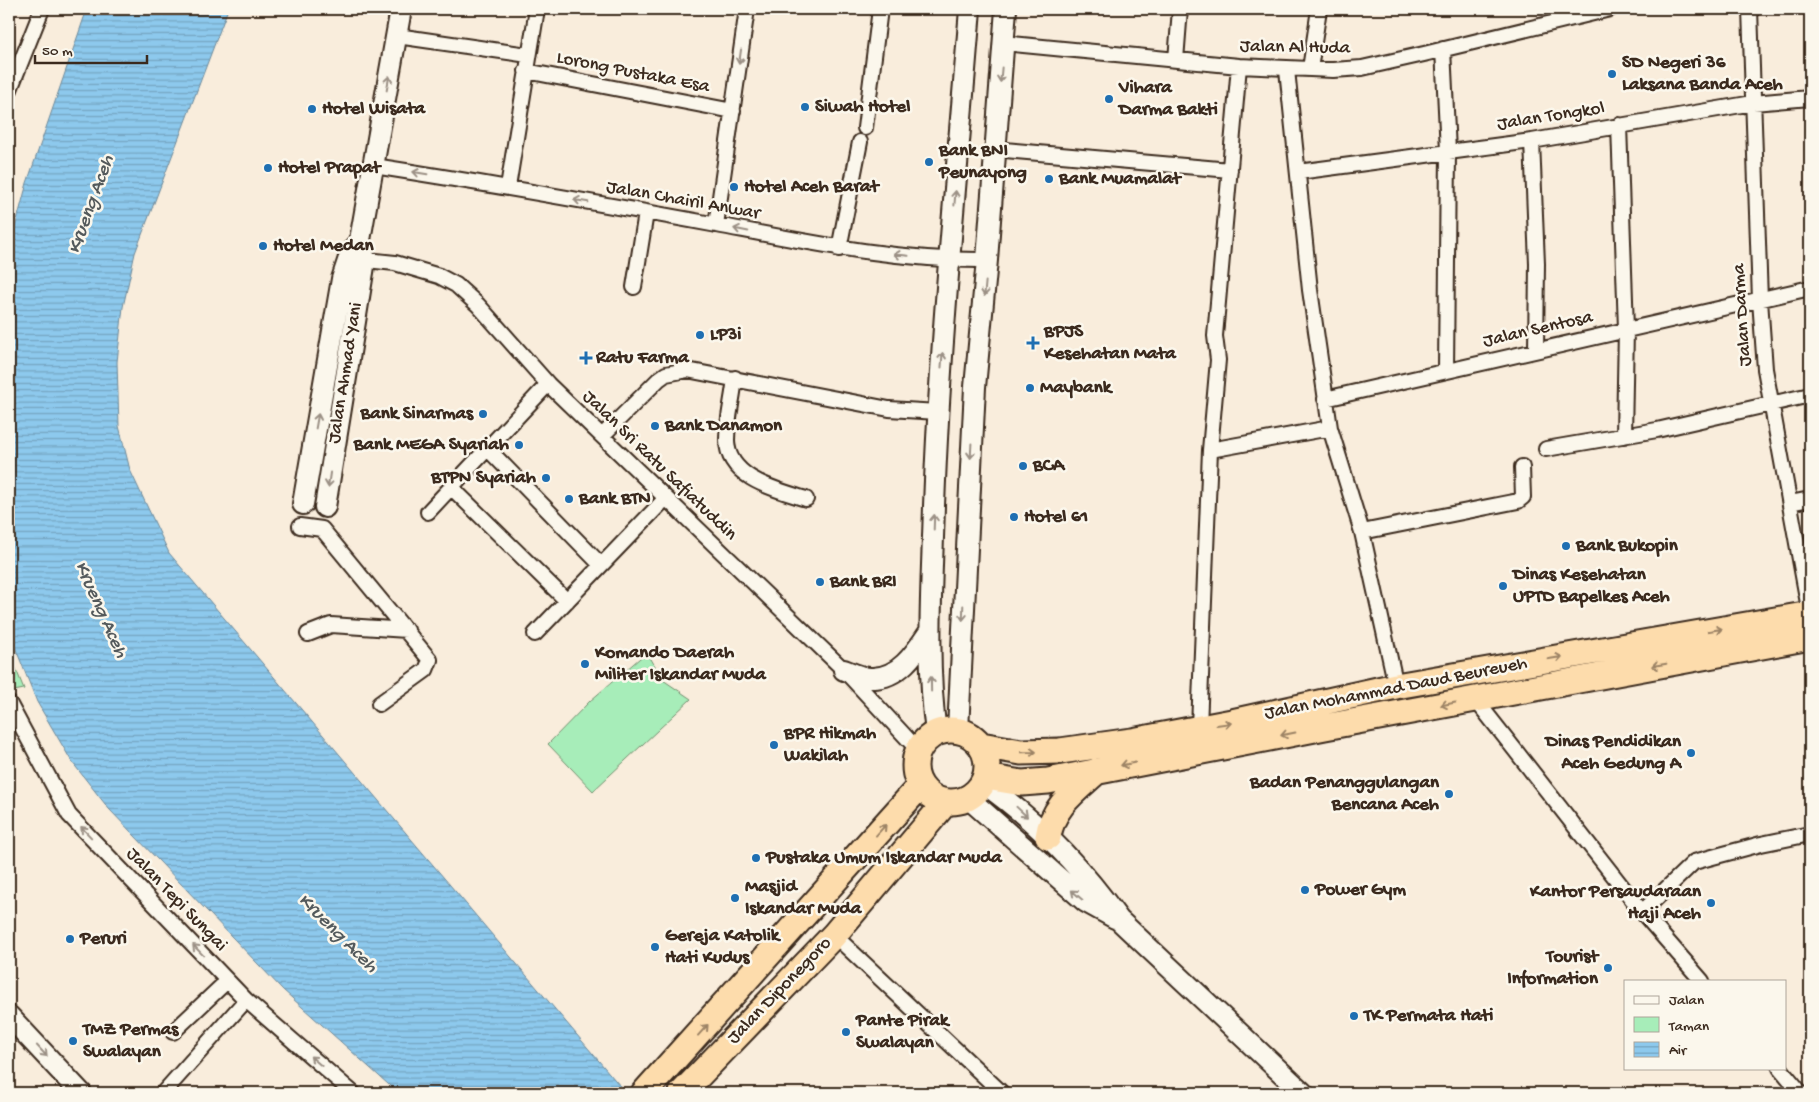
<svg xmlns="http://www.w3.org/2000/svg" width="1819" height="1102" viewBox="0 0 1819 1102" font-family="'Gochi Hand',sans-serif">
<defs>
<pattern id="water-rules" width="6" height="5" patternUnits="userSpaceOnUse" patternTransform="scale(1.25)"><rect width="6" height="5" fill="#8dc9ed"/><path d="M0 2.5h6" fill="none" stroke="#74a3bf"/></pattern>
</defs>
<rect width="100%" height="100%" fill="#f9eddc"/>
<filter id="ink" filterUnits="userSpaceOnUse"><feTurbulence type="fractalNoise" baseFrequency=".02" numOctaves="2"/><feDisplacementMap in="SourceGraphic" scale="10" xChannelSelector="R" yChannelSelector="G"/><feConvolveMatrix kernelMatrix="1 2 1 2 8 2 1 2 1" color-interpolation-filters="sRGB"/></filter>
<g filter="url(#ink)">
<path fill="#a7edb9" stroke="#718c6c" d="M 9,652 L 24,689 L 9,692 Z
M 647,652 L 663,680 L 691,699 L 593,791 L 548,744 L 590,701 Z"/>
<path fill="url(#water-rules)" stroke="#6c899a" d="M 87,9 L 228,9 L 135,253 L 123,307 L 117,362 L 119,426 L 130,470 L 169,553 L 626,1093 L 398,1093 L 283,990 L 109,809 L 72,762 L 37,702 L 9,632 L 9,250 L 27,183 Z"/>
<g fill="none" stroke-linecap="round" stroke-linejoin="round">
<g stroke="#3b2a1e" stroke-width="18">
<path id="street" d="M 1750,9 L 1760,300 L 1765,369 L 1810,614
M 397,36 L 528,55
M 1003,43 L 1239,66 L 1333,70 L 1362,68 L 1424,54 L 1610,9
M 1443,49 L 1448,151 L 1446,371
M 1176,60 L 1180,9
M 1310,69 L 1319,9
M 1287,70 L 1310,290 L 1330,428 L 1362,532 L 1396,686
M 526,71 L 733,111
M 9,92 L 42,9
M 1619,125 L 1626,329 L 1624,436
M 865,128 L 880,9
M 1532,141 L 1537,264 L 1536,350
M 994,149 L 1230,170
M 374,166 C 489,184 603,204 717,225 C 807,242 896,261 987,260
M 1298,172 L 1532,141 L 1753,103 L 1810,98
M 508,187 L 537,9
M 716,225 L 747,9
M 839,249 L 860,142
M 357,259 L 395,263 L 439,276 L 456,285 L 478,305 L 548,384 L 844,670 L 918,750
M 634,287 L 646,213
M 735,378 C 733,398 727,420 727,440 C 727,479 778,490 806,499
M 1325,399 L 1810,288
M 602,436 L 659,379 L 666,374 L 687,370 L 889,409 L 938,412
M 488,449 L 601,565
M 1546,449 L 1657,430 L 1810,395
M 1210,450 L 1330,428
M 451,487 L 567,601
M 1790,503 L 1810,499
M 428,512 L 548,384
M 300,526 L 322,529 L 430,660 L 426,670 L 379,704
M 1362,532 L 1518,501 L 1523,497 L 1522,467
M 308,634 L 331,625 L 407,630
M 535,634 L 665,499
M 1475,699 L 1642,912 L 1702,981
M 9,703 L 69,815 L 246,1000 L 353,1093
M 1199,727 L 1210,450 L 1218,360 L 1215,336 L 1239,66
M 1642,912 L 1694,862 L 1761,844 L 1810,834
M 834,935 L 1002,1093
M 173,1032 L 227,981
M 1780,1068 L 1801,1093
M 163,1093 L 246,1000"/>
</g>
<g stroke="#3b2a1e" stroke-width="24">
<path id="secondary" d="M 303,504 L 342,279 L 349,258 L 360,240 L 401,9
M 325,507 L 365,260 L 360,240
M 844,670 C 852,673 862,678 871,678 C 899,679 916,652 930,631
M 958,730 L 975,387 L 987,260 L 1006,9
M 936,733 C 926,658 932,582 934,506 C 940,340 957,174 970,9
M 983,783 C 1036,820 1081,867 1119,920 L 1303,1093
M 968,798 L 1086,902 L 1115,918
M 9,1016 L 81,1093"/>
</g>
<g stroke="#3b2a1e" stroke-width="29">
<path id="highway" d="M915 766a36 36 0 1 1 72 0a36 36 0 1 1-72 0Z
M 981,745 L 1021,752 L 1060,751 L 1132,741 L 1232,722 L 1396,686 L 1810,614
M 986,777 L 1022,783 L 1048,781 L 1325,727 L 1810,637
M 1048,837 C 1052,807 1075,791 1097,771
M 644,1093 L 920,786
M 682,1093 L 834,935 L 946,802"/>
</g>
<use href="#street" stroke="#fbf7ec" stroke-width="14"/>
<use href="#secondary" stroke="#fbf7ec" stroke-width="20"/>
<use href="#highway" stroke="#fddcac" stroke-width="25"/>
</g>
<defs><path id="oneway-shaft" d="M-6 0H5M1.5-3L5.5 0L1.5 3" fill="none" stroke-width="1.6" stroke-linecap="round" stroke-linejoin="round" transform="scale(1.25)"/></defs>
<g stroke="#9b9085">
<use href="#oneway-shaft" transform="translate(740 57) rotate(98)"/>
<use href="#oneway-shaft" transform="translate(1001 75) rotate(95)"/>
<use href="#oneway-shaft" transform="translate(388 83) rotate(-80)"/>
<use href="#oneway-shaft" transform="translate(420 173) rotate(-171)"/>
<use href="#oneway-shaft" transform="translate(955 198) rotate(-85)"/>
<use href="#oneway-shaft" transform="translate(581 201) rotate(-170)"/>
<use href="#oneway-shaft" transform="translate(741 230) rotate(-169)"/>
<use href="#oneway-shaft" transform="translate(901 255) rotate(-174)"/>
<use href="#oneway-shaft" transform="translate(985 289) rotate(95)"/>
<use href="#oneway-shaft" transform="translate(942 360) rotate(-86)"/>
<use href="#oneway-shaft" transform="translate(317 421) rotate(-80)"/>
<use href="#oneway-shaft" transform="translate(971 451) rotate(93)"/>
<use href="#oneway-shaft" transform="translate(329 480) rotate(98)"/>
<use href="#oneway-shaft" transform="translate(934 522) rotate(-88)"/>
<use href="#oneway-shaft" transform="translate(963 613) rotate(92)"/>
<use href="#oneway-shaft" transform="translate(931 684) rotate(-91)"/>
<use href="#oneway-shaft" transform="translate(1022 812) rotate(43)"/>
<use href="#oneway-shaft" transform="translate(86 832) rotate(-134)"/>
<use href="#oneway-shaft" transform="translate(1077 895) rotate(-139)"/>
<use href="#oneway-shaft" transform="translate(198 950) rotate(-134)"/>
<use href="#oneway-shaft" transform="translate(42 1051) rotate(47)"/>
<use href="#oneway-shaft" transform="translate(316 1061) rotate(-139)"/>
</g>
<g stroke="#9c8365">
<use href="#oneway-shaft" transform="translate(1715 630) rotate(-10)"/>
<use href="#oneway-shaft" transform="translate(1555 658) rotate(-10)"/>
<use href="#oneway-shaft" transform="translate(1659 665) rotate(170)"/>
<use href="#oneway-shaft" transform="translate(1448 704) rotate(169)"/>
<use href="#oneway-shaft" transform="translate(1224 724) rotate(-8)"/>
<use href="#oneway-shaft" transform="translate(1288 734) rotate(169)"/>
<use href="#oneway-shaft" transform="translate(1029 752) rotate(-1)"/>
<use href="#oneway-shaft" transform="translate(1128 764) rotate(169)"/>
<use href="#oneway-shaft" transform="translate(881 830) rotate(-48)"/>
<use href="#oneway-shaft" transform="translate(703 1030) rotate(-48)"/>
</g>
</g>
<g fill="#1f6fb2" stroke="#fbf7ec" stroke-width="2">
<circle cx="1612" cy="74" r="5"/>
<circle cx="1109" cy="99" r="5"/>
<circle cx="805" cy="107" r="5"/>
<circle cx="312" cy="109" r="5"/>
<circle cx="929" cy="162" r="5"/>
<circle cx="268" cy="168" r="5"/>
<circle cx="1049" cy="179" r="5"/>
<circle cx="734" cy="187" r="5"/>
<circle cx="263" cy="246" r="5"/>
<circle cx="700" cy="335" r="5"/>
<path d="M1030.5 335.5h5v5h5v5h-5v5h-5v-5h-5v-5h5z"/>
<path d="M583.5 350.5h5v5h5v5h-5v5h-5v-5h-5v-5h5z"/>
<circle cx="1030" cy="388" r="5"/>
<circle cx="483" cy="414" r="5"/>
<circle cx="655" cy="426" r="5"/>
<circle cx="519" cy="445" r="5"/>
<circle cx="1023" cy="466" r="5"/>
<circle cx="546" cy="478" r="5"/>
<circle cx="569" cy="499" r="5"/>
<circle cx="1014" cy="517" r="5"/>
<circle cx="1566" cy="546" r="5"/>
<circle cx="820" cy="582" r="5"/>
<circle cx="1503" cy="586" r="5"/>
<circle cx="585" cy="664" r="5"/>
<circle cx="774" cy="745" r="5"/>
<circle cx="1691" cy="753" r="5"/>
<circle cx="1449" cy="794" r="5"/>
<circle cx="756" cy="858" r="5"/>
<circle cx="1305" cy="890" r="5"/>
<circle cx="735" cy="898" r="5"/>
<circle cx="1711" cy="903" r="5"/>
<circle cx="70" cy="939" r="5"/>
<circle cx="655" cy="947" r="5"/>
<circle cx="1608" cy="968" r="5"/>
<circle cx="1354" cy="1016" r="5"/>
<circle cx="846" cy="1032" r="5"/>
<circle cx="73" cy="1041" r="5"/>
</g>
<g text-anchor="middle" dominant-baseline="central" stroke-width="5" stroke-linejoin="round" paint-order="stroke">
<g font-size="19" fill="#3b2a1e" stroke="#fbf7ec">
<text transform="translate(1295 48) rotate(1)">Jalan Al Huda</text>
<text transform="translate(633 73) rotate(11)">Lorong Pustaka Esa</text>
<text transform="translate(1551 117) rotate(-9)">Jalan Tongkol</text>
<text transform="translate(683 201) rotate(10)">Jalan Chairil Anwar</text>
<text transform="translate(1743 315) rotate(-94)">Jalan Darma</text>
<text transform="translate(1538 330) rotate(-13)">Jalan Sentosa</text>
<text transform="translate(346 373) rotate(-81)">Jalan Ahmad Yani</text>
<text transform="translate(659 466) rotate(44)">Jalan Sri Ratu Safiatuddin</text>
<text transform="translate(1396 689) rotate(-11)">Jalan Mohammad Daud Beureueh</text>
<text transform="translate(176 900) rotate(46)">Jalan Tepi Sungai</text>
<text transform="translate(780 991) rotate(-46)">Jalan Diponegoro</text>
</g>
<g font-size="19" font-weight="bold" fill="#3b2a1e" stroke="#fbf7ec" text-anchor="start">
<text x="1622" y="63">SD Negeri 36<tspan x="1622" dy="22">Laksana Banda Aceh</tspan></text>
<text x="1119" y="88">Vihara<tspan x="1119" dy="22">Darma Bakti</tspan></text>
<text x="815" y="107">Siwah Hotel</text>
<text x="322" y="109">Hotel Wisata</text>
<text x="939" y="151">Bank BNI<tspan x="939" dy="22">Peunayong</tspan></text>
<text x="278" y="168">Hotel Prapat</text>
<text x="1059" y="179">Bank Muamalat</text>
<text x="744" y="187">Hotel Aceh Barat</text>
<text x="273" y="246">Hotel Medan</text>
<text x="1044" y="332">BPJS<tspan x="1044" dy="22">Kesehatan Mata</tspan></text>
<text x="710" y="335">LP3i</text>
<text x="596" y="358">Ratu Farma</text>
<text x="1040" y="388">Maybank</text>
<text x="473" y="414" text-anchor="end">Bank Sinarmas</text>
<text x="665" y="426">Bank Danamon</text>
<text x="509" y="445" text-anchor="end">Bank MEGA Syariah</text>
<text x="1033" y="466">BCA</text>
<text x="536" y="478" text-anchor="end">BTPN Syariah</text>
<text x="579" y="499">Bank BTN</text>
<text x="1024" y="517">Hotel 61</text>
<text x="1576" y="546">Bank Bukopin</text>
<text x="1513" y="575">Dinas Kesehatan<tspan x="1513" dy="22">UPTD Bapelkes Aceh</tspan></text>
<text x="830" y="582">Bank BRI</text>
<text x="595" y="653">Komando Daerah<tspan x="595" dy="22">Militer Iskandar Muda</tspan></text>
<text x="784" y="734">BPR Hikmah<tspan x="784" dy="22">Wakilah</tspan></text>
<text x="1681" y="742" text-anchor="end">Dinas Pendidikan<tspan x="1681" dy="22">Aceh Gedung A</tspan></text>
<text x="1439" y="783" text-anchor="end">Badan Penanggulangan<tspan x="1439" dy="22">Bencana Aceh</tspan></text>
<text x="766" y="858">Pustaka Umum Iskandar Muda</text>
<text x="745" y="887">Masjid<tspan x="745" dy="22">Iskandar Muda</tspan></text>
<text x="1315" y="890">Power Gym</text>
<text x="1701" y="892" text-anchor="end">Kantor Persaudaraan<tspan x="1701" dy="22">Haji Aceh</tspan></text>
<text x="665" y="936">Gereja Katolik<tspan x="665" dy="22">Hati Kudus</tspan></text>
<text x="80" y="939">Peruri</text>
<text x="1598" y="957" text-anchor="end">Tourist<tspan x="1598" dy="22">Information</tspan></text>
<text x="1364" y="1016">TK Permata Hati</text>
<text x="856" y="1021">Pante Pirak<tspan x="856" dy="22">Swalayan</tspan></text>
<text x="83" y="1030">TMZ Permas<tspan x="83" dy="22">Swalayan</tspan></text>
</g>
<g font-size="20" font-style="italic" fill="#545a5c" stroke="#fbf7ec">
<text transform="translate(92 205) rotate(-70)">Krueng Aceh</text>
<text transform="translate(100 610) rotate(66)">Krueng Aceh</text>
<text transform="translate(337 934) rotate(45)">Krueng Aceh</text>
</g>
</g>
<rect width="1819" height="1102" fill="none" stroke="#fbf7ec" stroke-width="30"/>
<rect x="15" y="15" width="1789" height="1072" fill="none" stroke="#3b2a1e" stroke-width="2" filter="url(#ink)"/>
<rect x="1624" y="980" width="162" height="90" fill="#fbf7ec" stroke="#aea59a"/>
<rect x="1634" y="996" width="25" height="8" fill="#fbf7ec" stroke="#aea59a"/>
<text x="1669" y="1004" font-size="15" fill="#3b2a1e">Jalan</text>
<rect x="1634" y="1017" width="25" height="15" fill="#a7edb9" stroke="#aea59a"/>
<text x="1669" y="1030" font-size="15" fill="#3b2a1e">Taman</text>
<rect x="1634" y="1042" width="25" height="15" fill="url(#water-rules)" stroke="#aea59a"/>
<text x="1669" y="1054" font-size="15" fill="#3b2a1e">Air</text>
<path d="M35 55v8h112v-8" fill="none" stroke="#3b2a1e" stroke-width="2.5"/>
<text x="42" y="55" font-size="15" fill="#3b2a1e" stroke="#fbf7ec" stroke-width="4" paint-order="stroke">50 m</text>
</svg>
